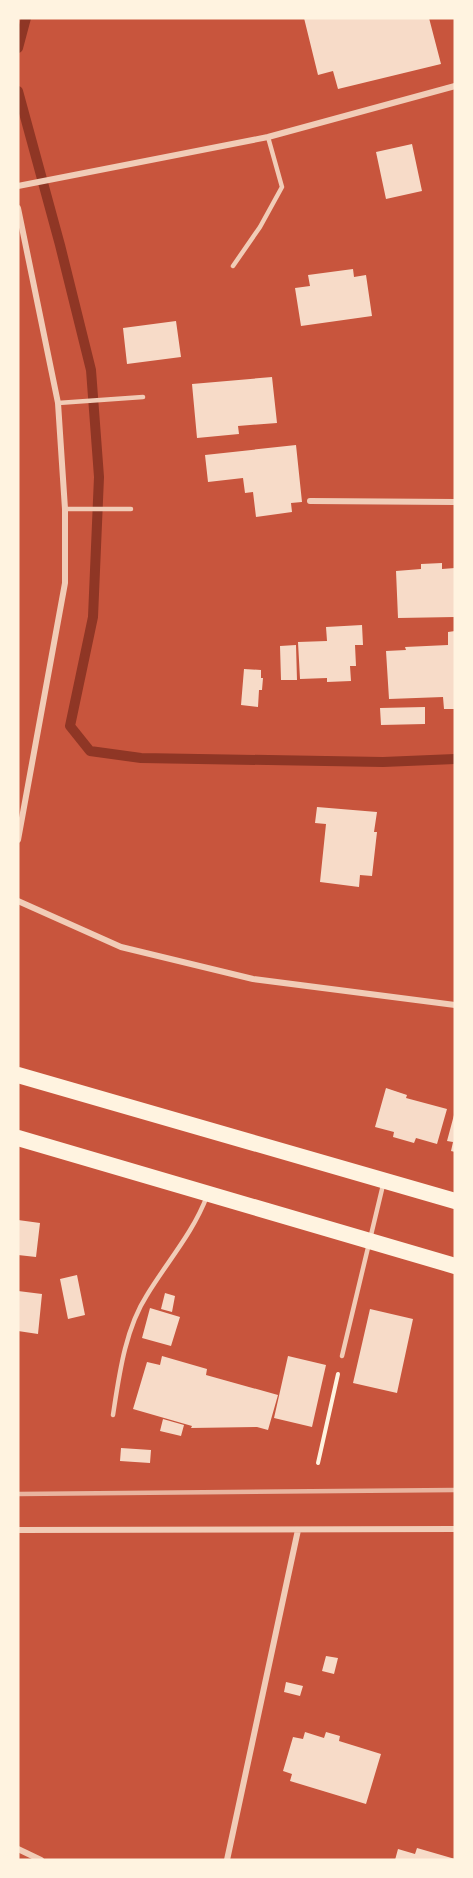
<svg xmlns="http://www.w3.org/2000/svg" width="473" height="1878" viewBox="0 0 473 1878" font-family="'Fira Sans',sans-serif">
<rect width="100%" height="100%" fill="#c8553d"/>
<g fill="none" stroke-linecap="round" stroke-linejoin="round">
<path stroke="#8f3625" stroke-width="10" d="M 18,48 L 26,18
M 18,91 L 60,245 L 91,370 L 99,477 L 93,617 L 70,726 L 90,751 L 141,758 L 383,762 L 455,759"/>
</g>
<path fill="#f7dbc8" d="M 304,18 L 429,18 L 441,64 L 338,89 L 333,71 L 318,75 Z
M 412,144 L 422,191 L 386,199 L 376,152 Z
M 353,269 L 354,277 L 366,275 L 372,316 L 301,326 L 295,288 L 310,286 L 308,275 Z
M 176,321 L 181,357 L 127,364 L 123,328 Z
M 272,377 L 277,423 L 238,426 L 239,434 L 197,438 L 192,384 Z
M 296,445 L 302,502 L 291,503 L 292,512 L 256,517 L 253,492 L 245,493 L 243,478 L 208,482 L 205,455 Z
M 442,563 L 442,569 L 455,568 L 455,617 L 398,618 L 396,571 L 421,569 L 421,564 Z
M 362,625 L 363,645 L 355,645 L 356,666 L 350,666 L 351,681 L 327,682 L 327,678 L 300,679 L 298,642 L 327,641 L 326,627 Z
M 455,631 L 455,709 L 444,709 L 443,697 L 389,699 L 386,651 L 406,650 L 405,647 L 448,645 L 448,632 Z
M 296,645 L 297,680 L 281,680 L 280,646 Z
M 244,669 L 261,670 L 261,678 L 263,678 L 262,690 L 259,690 L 258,707 L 241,705 Z
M 425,707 L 425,724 L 381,725 L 380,708 Z
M 317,807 L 377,812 L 374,832 L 377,832 L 372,876 L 360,875 L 359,887 L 320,882 L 326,824 L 315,823 Z
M 386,1088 L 407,1095 L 406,1098 L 447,1109 L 437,1144 L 416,1138 L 414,1143 L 393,1137 L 394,1132 L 375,1127 Z
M 454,1115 L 455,1115 L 455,1152 L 451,1151 L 453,1142 L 447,1141 Z
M 18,1220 L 40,1223 L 36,1257 L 18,1255 Z
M 77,1275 L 85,1315 L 68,1319 L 60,1279 Z
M 18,1291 L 42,1294 L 38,1334 L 18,1331 Z
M 165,1293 L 175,1296 L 172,1312 L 161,1309 Z
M 150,1308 L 180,1317 L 171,1346 L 142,1338 Z
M 370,1309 L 413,1319 L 397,1393 L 353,1383 Z
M 162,1356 L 207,1369 L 206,1375 L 278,1395 L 268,1430 L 257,1427 L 191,1428 L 192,1426 L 133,1409 L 147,1362 L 160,1365 Z
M 288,1356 L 326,1365 L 312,1427 L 274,1418 Z
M 163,1419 L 184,1425 L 181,1436 L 160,1431 Z
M 121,1448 L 151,1450 L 150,1463 L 120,1461 Z
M 326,1656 L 338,1658 L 334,1674 L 322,1671 Z
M 286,1682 L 303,1686 L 300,1696 L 284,1692 Z
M 305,1732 L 324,1738 L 326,1732 L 340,1736 L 339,1741 L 381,1754 L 366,1804 L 290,1781 L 292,1774 L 283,1771 L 293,1737 L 303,1739 Z
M 417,1848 L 455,1859 L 455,1860 L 395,1860 L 398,1849 L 415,1854 Z"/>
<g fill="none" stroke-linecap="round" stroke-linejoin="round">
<path stroke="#fff3e0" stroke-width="4" d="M 318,1463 L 338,1374"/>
<path stroke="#f1ccb7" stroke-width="4.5" d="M 233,266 L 260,227 L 282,187 L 268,137
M 58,403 L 143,397
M 65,509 L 131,509
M 342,1356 L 383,1185
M 113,1415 C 119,1376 125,1329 147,1295 C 167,1262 193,1233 207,1196"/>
<path stroke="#f1ccb7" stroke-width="6" d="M 18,186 L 268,137 L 455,86
M 18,208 L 58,403 L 65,509 L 65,583 L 18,840
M 310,501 L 455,502
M 18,901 L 121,947 L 253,979 L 455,1005
M 18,1530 L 455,1529
M 18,1849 L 41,1860
M 227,1860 L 298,1530"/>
<path stroke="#fff3e0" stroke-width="16" d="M 18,1075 L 455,1201
M 18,1138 L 455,1266"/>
<path stroke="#e9b49f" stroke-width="4.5" d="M 18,1494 L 455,1490"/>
</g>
<rect width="473" height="1878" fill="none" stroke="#fff3e0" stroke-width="39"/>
</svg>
